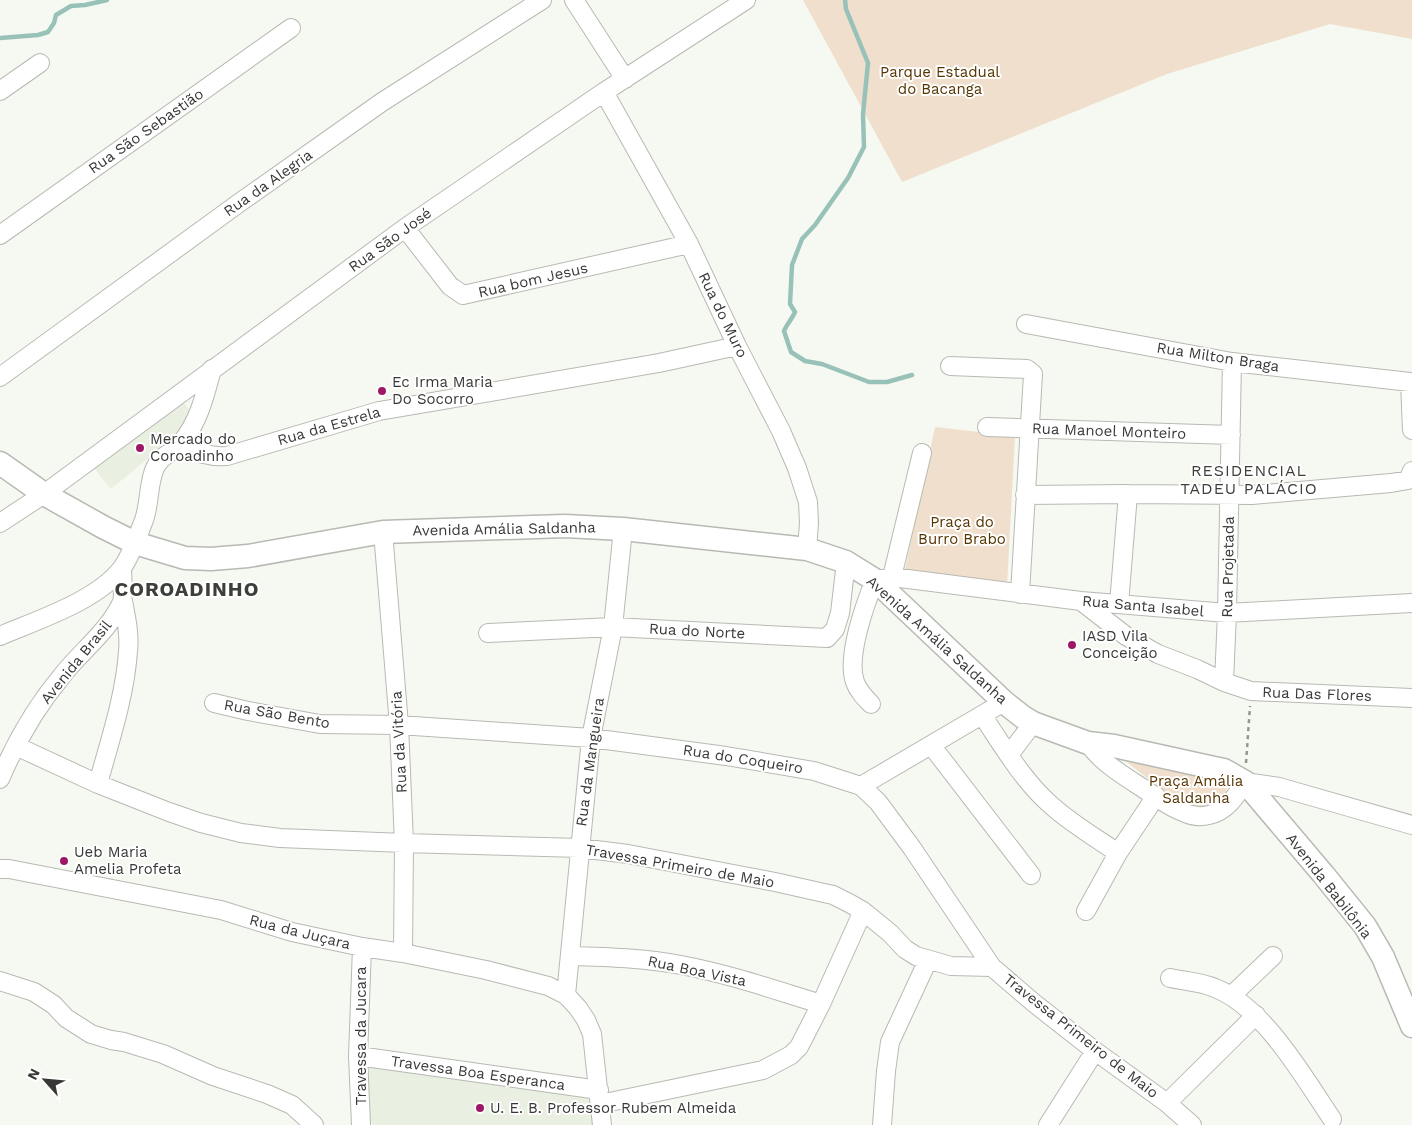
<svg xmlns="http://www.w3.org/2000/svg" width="1412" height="1125" viewBox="0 0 1412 1125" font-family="'Work Sans',sans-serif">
<rect width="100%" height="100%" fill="#f6f9f1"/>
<path fill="#e9efe1" d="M 180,398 L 191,412 L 186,427 L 111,489 L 94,468 Z
M 367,1067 L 590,1096 L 593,1125 L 373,1125 L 369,1121 Z"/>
<path fill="#efdfcc" d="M 803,0 L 1412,0 L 1412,39 L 1330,24 L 1167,74 L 902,182 Z
M 935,427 L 1015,436 L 1007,586 L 905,570 Z
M 1114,752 L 1221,778 L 1227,786 L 1226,793 C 1206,809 1198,810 1174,799 Z"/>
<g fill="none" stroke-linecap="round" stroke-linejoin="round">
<path stroke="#98c2b8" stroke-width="4.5" d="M 845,0 L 846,9 L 868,63 L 863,114 L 864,147 L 848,178 L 815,225 L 802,239 L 792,265 L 790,304 L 795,312 C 792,319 787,324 784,331 L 791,352 L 805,361 L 822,364 L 869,382 L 887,382 L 912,375
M 0,38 L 38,35 L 48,32 L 54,23 L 56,15 L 71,6 L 85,5 L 107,0"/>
<g stroke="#b7bab3" stroke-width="20">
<path id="minor" d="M 574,0 L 625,79
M 0,91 L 40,63
M 604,92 L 689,244 L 737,346 L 781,431 L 797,468 L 808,502 L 809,523 L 807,549
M 405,228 L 450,286 L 463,295 L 689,244
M 0,235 L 291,28
M 1026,324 L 1232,362 L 1410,382 L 1412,430
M 950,366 L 1027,369 L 1033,374 L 1020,594
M 0,377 L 239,203 L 382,102 L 542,0
M 987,427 L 1231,435
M 181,444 C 196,453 209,457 227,456 L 379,411 L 659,363 L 737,346
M 1025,495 L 1128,494 L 1252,495 L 1391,483 L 1408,480 L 1412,471
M 0,523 L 44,494 L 405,228 L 604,92 L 746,0
M 383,532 L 399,725 L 404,843 L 403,953
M 892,577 L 922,453
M 1081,601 L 1126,636 L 1158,654 L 1197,669 L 1224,682 L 1251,691 L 1412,698
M 1119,604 L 1128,494
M 488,633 L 613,627 L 827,638 L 835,629 L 840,613 L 846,562
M 0,636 C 37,620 97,601 122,568 C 132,554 138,535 144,520 C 150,503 148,483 155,468 C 161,454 174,453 182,442 C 199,421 205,395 212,369
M 1224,682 L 1227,613 L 1232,362
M 214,703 L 248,711 L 320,724 L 399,725 L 591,738 L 726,756 L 814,771 L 861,786 L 878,802 L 912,848 L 992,967 L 1034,1003 L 1095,1051 L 1167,1103 L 1192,1125
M 871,704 C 865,698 858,691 855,682 C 846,657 865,604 875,580 L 892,577 L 1081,601 L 1227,613 L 1412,603
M 982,715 C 1003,746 1023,781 1052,806 C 1072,824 1096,838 1118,853
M 1088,743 C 1103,765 1128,778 1150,793 C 1161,800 1171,808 1183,812 C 1191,816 1201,817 1209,815 C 1227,811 1236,796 1245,782 L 1279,787 L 1412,825
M 931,745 L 1031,875
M 16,746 L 98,784 L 169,812 L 201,823 L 241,833 L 280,838 L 404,843 L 580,848 L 628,854 L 775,882 L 833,895 L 849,903 L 863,911 L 890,933 L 905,949 L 916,956 L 951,966 L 992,967
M 1009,755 L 1033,723
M 0,779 C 15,744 36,707 61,677 C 80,652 108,632 122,602 C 124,596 122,576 122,568
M 98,784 C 110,740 125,696 128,651 C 130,634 126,617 123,601
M 861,786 L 1004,702
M 0,869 L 9,869 L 221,910 L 292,932 L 362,947 L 403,953 L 486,970 L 548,986 L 566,995 L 578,1008 L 586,1020 L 592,1034 L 602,1125
M 1086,911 L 1118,853 L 1156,796
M 570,956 C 607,957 645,958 681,965 C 729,974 775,990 821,1004
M 1170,978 C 1184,981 1201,982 1215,988 C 1264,1007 1303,1076 1332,1119
M 0,981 L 34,992 L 54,1005 L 66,1018 L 91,1034 L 111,1040 L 124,1042 L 163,1054 L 213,1076 L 267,1094 L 292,1105 L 314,1125
M 566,995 L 591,738 L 613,627 L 623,529
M 1231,996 L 1273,956
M 358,1056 L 599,1090
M 1167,1103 L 1256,1015
M 600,1104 L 763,1070 L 791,1055 L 799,1047 L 821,1004 L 863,911
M 361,1125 L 358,1056 L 362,947
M 882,1125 L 886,1071 L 890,1042 L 928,960
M 1048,1125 L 1095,1051"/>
</g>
<g stroke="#b7bab3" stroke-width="25">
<path id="major" d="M 0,463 L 44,494 L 103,527 L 135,543 L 185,558 L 211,559 L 248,556 L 383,532 L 565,526 L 623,529 L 807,549 L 846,562 L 875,580 L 1004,702 L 1023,717 L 1033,723 L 1088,743 L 1114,746 L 1214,768 L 1224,770 L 1245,782 L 1323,874 L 1365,926 L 1383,957 L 1412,1026"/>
</g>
<path stroke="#949691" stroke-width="2.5" stroke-dasharray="4 4" stroke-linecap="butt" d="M 1246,763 L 1250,706"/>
<use href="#minor" stroke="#fff" stroke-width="18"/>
<use href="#major" stroke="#fff" stroke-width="22"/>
</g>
<g fill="#9e1767" stroke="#fff" stroke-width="2">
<circle cx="382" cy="391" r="5"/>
<circle cx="140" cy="448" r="5"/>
<circle cx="1072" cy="645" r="5"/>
<circle cx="64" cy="861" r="5"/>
<circle cx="480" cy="1108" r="5"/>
</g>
<g text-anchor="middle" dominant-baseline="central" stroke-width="4" stroke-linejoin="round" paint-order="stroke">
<g font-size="15" fill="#553501" stroke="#fff">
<text x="940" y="72">Parque Estadual<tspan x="940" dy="17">do Bacanga</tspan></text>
<text x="962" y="522">Praça do<tspan x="962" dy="17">Burro Brabo</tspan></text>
<text x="1196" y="781">Praça Amália<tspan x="1196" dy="17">Saldanha</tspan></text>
</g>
<g font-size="15" fill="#383937" stroke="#fff">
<text transform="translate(146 131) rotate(-35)">Rua São Sebastião</text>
<text transform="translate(268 183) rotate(-35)">Rua da Alegria</text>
<text transform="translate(390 240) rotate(-36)">Rua São José</text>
<text transform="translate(533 280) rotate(-13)">Rua bom Jesus</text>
<text transform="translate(723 315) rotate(64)">Rua do Muro</text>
<text transform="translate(1218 357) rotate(9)">Rua Milton Braga</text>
<text transform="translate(329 426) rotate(-16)">Rua da Estrela</text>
<text transform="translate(1109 431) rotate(2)">Rua Manoel Monteiro</text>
<text transform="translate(504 529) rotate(-1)">Avenida Amália Saldanha</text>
<text transform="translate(1228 567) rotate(-89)">Rua Projetada</text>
<text transform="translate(1143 606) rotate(5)">Rua Santa Isabel</text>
<text transform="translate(697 631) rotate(3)">Rua do Norte</text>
<text transform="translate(937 640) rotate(42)">Avenida Amália Saldanha</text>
<text transform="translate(76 662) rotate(-51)">Avenida Brasil</text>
<text transform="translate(1317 694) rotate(2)">Rua Das Flores</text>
<text transform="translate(277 714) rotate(10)">Rua São Bento</text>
<text transform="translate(399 742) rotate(-93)">Rua da Vitória</text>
<text transform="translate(743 759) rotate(9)">Rua do Coqueiro</text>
<text transform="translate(590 762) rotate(-82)">Rua da Mangueira</text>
<text transform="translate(680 866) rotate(10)">Travessa Primeiro de Maio</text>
<text transform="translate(1329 886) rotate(52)">Avenida Babilônia</text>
<text transform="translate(300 932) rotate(14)">Rua da Juçara</text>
<text transform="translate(697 971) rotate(12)">Rua Boa Vista</text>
<text transform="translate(361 1036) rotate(-90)">Travessa da Jucara</text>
<text transform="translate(1081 1036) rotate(38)">Travessa Primeiro de Maio</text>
<text transform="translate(478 1073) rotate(8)">Travessa Boa Esperanca</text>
</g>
<g font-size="15" fill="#383937" stroke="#fff" text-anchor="start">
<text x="392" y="382">Ec Irma Maria<tspan x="392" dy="17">Do Socorro</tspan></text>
<text x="150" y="439">Mercado do<tspan x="150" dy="17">Coroadinho</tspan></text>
<text x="1082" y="636">IASD Vila<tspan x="1082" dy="17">Conceição</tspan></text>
<text x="74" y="852">Ueb Maria<tspan x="74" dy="17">Amelia Profeta</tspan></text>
<text x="490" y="1108">U. E. B. Professor Rubem Almeida</text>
</g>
<g font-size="16" letter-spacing="1" fill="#3d3f3a" stroke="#fff">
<text x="1249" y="470">RESIDENCIAL<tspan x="1249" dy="18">TADEU PALÁCIO</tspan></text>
</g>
<g font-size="20" font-weight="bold" letter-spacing="1" fill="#3d3f3a" stroke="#fff">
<text x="187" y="589">COROADINHO</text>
</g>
</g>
<g transform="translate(45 1080) rotate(297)" stroke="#ffffff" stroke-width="4" paint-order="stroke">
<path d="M0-4L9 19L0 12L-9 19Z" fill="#383937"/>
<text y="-8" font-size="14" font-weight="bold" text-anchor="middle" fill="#383937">N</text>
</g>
</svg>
